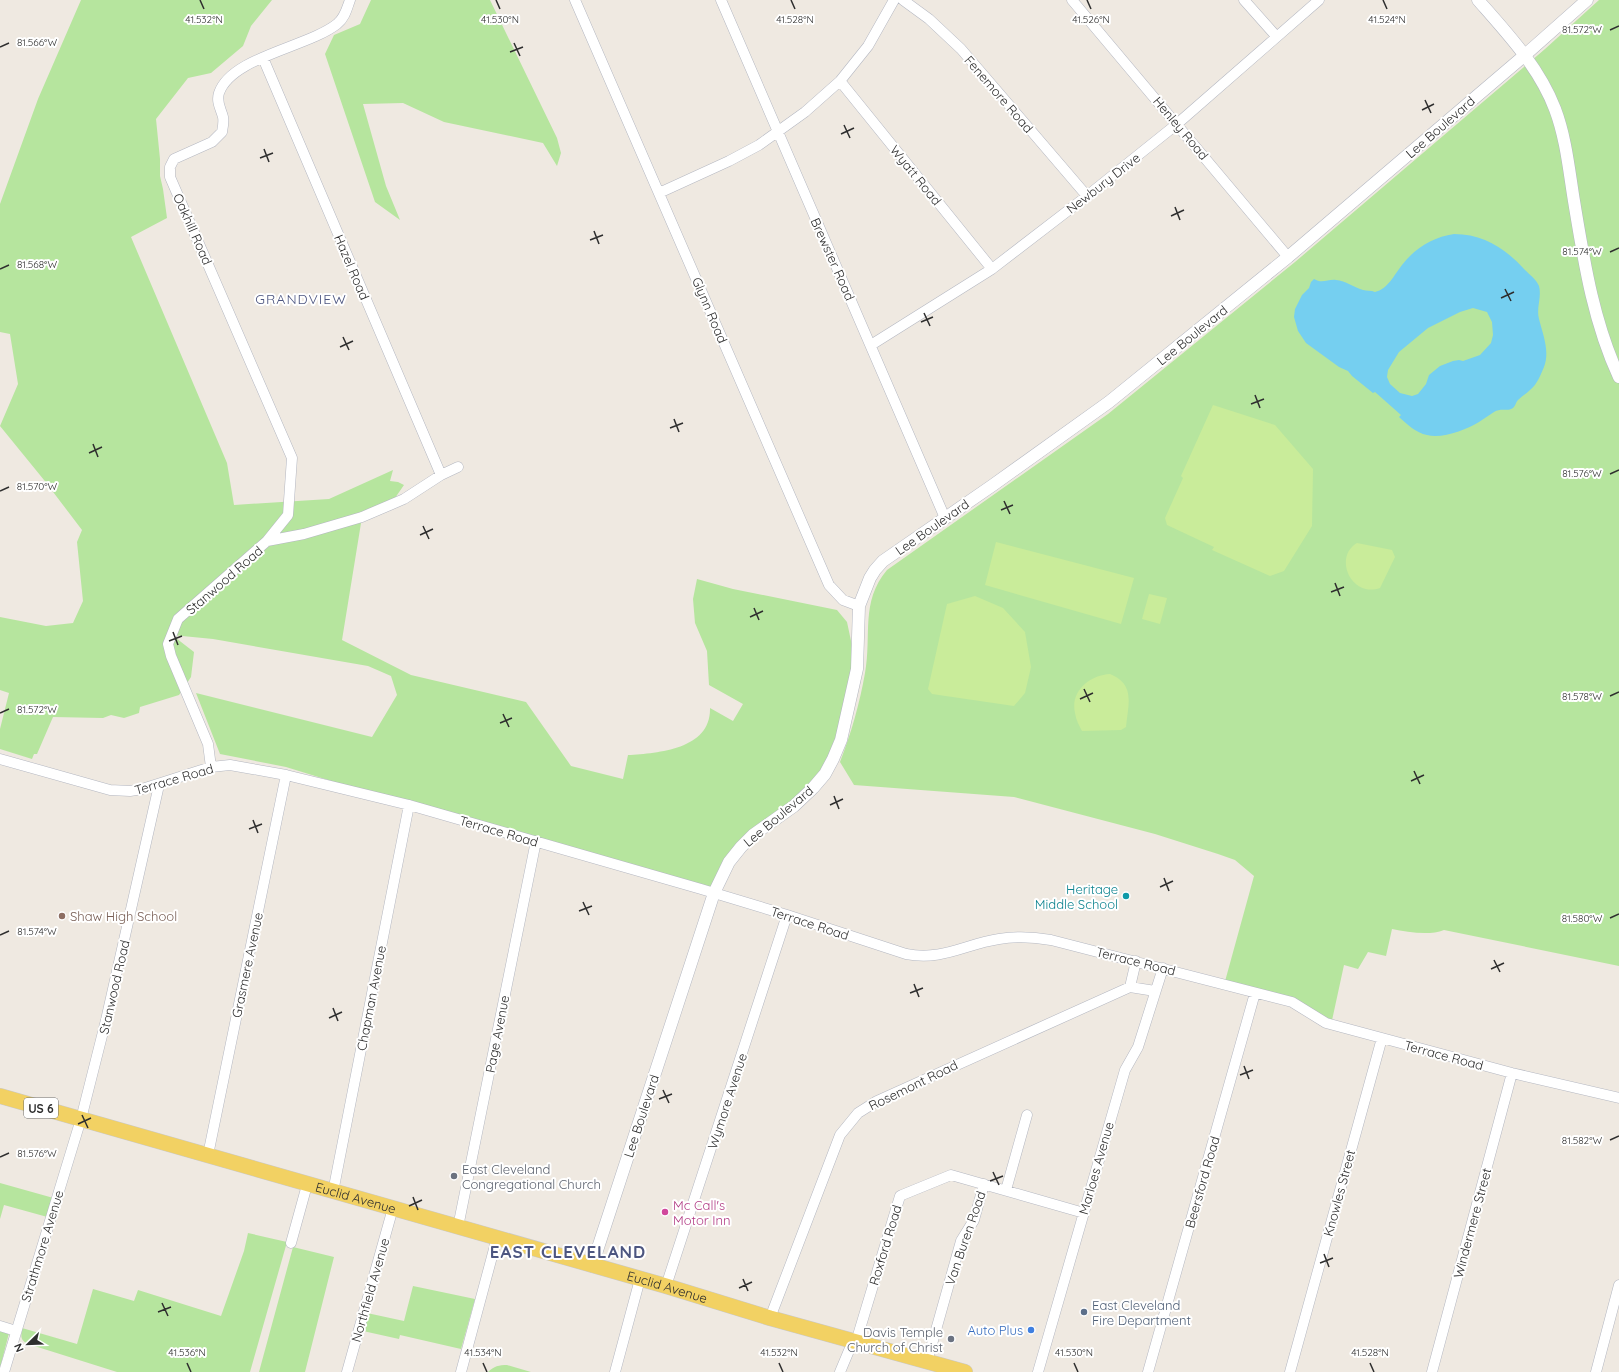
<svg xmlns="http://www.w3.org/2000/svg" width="1619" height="1372" viewBox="0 0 1619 1372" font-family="Quicksand,sans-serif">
<rect width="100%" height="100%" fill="#efe9e1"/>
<path fill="#b6e59e" d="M 81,0 L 272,0 L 251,26 L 243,46 L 211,73 L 188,78 L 156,119 L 160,159 L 160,176 L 163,189 L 167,218 L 131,237 L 227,463 L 234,505 L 329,499 L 393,470 L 390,481 L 398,482 L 404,485 L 395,498 L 362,517 L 342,640 L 411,675 L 526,702 L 571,766 L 623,779 L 628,755 C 659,753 711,749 710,708 L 733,721 L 743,704 L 709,685 L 707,651 L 695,623 L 693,599 L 697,579 L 733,589 L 837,610 L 847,622 L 857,669 L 825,774 L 753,835 L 714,893 L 409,805 L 286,767 L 220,754 L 196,693 L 372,737 L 397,695 L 391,676 L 368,666 L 213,639 L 172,635 L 194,652 L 191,677 L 179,695 L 140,707 L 139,713 L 124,718 L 111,715 L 103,718 L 53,717 L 37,754 L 34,754 L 32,759 L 0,749 L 0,729 L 9,693 L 0,690 L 0,617 L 46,626 L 73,623 L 83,601 L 77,542 L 82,530 L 44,480 L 0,426 L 18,384 L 10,334 L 0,332 L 0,204 L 38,99 Z
M 371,0 L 490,0 L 557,138 L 561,153 L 557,166 L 543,143 L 444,122 L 403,103 L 363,104 L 386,186 L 400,220 L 375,202 L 325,54 L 334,35 L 360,24 Z
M 1599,0 L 1619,0 L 1619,966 L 1444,930 C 1429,936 1408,932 1392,929 L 1386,956 L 1368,952 L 1358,969 L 1344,965 L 1331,1025 L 1292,1002 L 1224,985 L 1254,876 L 1235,860 L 1218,854 L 1155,834 L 1014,797 L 854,785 L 840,762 C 851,734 860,702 865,673 C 872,635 860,602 887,570 L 1108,414 L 1295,262 L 1545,49 Z
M 0,1183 L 57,1199 L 51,1218 L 4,1205 L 0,1219 Z
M 248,1233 L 287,1242 L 250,1372 L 117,1372 L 28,1344 C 20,1340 21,1337 22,1328 L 77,1344 L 93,1289 L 134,1301 L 138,1290 L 221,1316 L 244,1251 Z
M 293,1247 L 334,1257 L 305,1372 L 259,1372 Z
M 413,1286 L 475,1299 L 461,1349 L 400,1335 L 399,1339 L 363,1331 L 367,1313 L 404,1321 Z
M 0,1330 L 9,1333 L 0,1368 Z
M 507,1365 L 531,1372 L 488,1372 C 494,1366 499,1365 507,1365 Z"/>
<path fill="#c9ec9a" d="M 1213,405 L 1275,425 L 1313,469 L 1312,526 L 1284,571 L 1270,576 L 1212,550 L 1214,547 L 1167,525 L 1165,518 L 1183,478 L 1181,476 Z
M 996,542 L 1134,578 L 1121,624 L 985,585 Z
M 1357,543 L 1392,550 L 1395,557 L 1380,588 C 1351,598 1333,557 1357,543 Z
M 1149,594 L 1167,598 L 1160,624 L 1142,619 Z
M 975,596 L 1003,608 L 1025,632 L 1031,667 L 1025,693 L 1014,706 L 932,694 L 928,689 L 947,604 Z
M 1110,674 C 1136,685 1128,704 1126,727 L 1121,730 L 1082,731 C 1079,725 1076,720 1075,713 C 1070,691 1090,675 1110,674 Z"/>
<path fill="#75cff0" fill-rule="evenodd" d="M 1454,234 C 1484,234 1506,249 1525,270 C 1530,275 1536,279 1539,286 C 1542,297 1536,308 1539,319 C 1543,335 1550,351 1544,367 C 1541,374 1537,385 1530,390 C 1526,394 1522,396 1518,400 C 1515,403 1516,407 1511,409 C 1506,411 1500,408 1494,412 C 1489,415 1484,419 1479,422 C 1466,430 1442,439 1427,435 C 1416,433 1407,424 1399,417 L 1401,415 L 1375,392 L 1373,393 L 1352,376 L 1348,371 L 1339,367 L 1306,343 L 1298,331 L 1294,317 L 1295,309 L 1302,295 L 1309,288 L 1311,282 L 1314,279 C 1322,284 1328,279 1336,280 C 1346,281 1353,287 1363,290 C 1367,291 1371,290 1375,292 C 1388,289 1394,275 1402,265 C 1415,248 1433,237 1454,234 ZM 1473,308 L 1487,312 L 1492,322 L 1493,335 L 1491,343 L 1480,355 L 1463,361 L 1459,360 L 1453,361 L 1440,366 L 1429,375 L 1426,384 L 1418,394 L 1412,396 L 1400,393 L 1390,384 L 1387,377 L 1388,370 L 1399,352 L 1428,328 L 1460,312 Z"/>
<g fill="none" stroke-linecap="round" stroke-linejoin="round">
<g stroke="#b4b7c1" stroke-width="11">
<path id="minor" d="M 575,0 L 829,585 L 843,600 L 859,606
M 721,0 L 945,518
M 903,0 L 929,19 L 961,49 L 1087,196
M 1072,0 L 1288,257
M 1244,0 L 1276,36
M 263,58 L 441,475
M 840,81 L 992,269
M 659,193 L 729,161 L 759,145 L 805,112 L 840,81 L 868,46 L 894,0
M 871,345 L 992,269 L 1087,196 L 1177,124 L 1319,0
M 267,541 L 288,515 L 292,458 L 170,177 L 170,167 L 174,159 L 212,142 L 222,132 C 223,127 224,122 223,117 C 221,109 216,102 219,93 C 231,57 308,47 337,24 C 345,18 347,8 350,0
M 0,759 L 110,790 L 130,791 L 142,789 L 211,767 L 230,765 L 286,775 L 409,805 L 701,889 L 787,915 L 906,954 C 943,961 965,944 999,939 C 1017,936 1034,937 1051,940 L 1292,1002 L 1326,1023 L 1512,1073 L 1619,1098
M 211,767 L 208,744 L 171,656 L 168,644 L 178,619 L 267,541 L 304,534 L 362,517 L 404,499 L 441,475 L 458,467
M 1130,987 L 1136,961
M 208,1155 L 286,775
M 1006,1190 L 1027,1115
M 333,1192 L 409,805
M 458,1227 L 536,841
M 291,1243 L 307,1185
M 666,1286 L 787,915
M 770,1318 L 840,1135 L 858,1113 L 877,1101 L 1130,987 L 1155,991
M 0,1326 L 16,1331
M 856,1342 L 900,1196 L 902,1195 L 951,1175 L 1084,1213
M 927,1362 L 961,1241 L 974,1220 L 984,1184
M 4,1372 L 81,1119 L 106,1020 L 159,785
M 347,1372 L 393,1208
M 461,1372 L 497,1238
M 615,1372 L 640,1279
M 840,1372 L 853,1341
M 1038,1372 L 1125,1070 L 1138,1047 L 1163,968
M 1148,1372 L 1255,993
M 1290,1372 L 1382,1038
M 1432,1372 L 1512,1073
M 1596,1372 L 1619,1285"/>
</g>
<g stroke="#b4b7c1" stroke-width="13">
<path id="tertiary" d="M 1478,0 C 1507,33 1539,67 1555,109 C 1566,138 1569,170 1574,201 C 1584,261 1593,321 1619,377
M 592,1266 L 714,893 L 729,862 L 741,847 L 753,835 L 794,806 L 813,788 L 825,774 L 833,759 L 841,740 L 857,669 L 859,606 L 870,578 L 875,570 L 883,561 L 993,485 L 1109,402 L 1288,257 L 1525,55 L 1587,0"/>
</g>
<g stroke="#c9c9c9" stroke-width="16">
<g id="primary">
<path id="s1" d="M 0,1096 L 666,1286 L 770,1318 L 965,1372"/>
</g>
</g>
<use href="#minor" stroke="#fff" stroke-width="10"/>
<use href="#tertiary" stroke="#fff" stroke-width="12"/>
<use href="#primary" stroke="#f2d163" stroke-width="15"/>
</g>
<path fill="none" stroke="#2e2e2e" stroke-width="1.5" d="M 200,0 L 204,9M 496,0 L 500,9M 791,0 L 795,9M 1087,0 L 1091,9M 1383,0 L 1387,9M 1610,30 L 1619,26M 514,43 L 520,56M 0,47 L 9,43M 510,52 L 523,47M 1425,100 L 1431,113M 1422,110 L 1434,104M 844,125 L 850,138M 841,134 L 854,128M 264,149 L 269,162M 260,158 L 273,153M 1175,207 L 1180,220M 1171,216 L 1184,210M 594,231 L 599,244M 590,240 L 603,235M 1610,252 L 1619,248M 0,269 L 9,265M 1505,289 L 1511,301M 1501,298 L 1514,292M 924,313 L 930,326M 921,322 L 933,317M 343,337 L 349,350M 340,347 L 353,341M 1255,395 L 1260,408M 1251,404 L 1264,399M 674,419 L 679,432M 670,428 L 683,423M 93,444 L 98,457M 89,453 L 102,447M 1610,474 L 1619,470M 0,491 L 9,487M 1004,501 L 1010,514M 1001,510 L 1013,505M 423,526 L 429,539M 420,535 L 433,529M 1335,583 L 1340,596M 1331,592 L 1344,587M 754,608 L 759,620M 750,617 L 763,611M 173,632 L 178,645M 169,641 L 182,636M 1084,689 L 1090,702M 1610,696 L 1619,692M 1080,699 L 1093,693M 0,713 L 9,709M 503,714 L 509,727M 500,723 L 512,718M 1414,771 L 1420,784M 1411,781 L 1424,775M 834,796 L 839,809M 830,805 L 843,799M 253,820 L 258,833M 249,829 L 262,824M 1164,878 L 1169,891M 1160,887 L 1173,881M 583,902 L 589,915M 579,911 L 592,906M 1610,918 L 1619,914M 0,935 L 9,931M 1494,960 L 1500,972M 1491,969 L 1504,963M 914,984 L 919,997M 910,993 L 923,988M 333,1008 L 338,1021M 329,1018 L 342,1012M 1244,1066 L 1249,1079M 1240,1075 L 1253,1070M 663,1090 L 669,1103M 659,1099 L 672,1094M 82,1115 L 88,1128M 78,1124 L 91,1118M 1610,1140 L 1619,1136M 0,1157 L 9,1153M 993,1172 L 999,1185M 990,1181 L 1003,1176M 413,1197 L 418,1210M 409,1206 L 422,1200M 1324,1254 L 1329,1267M 1320,1263 L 1333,1258M 743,1279 L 748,1291M 739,1288 L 752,1282M 162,1303 L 168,1316M 158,1312 L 171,1307M 187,1363 L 191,1372M 483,1363 L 487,1372M 779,1363 L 783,1372M 1074,1363 L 1078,1372M 1370,1363 L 1374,1372"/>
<circle fill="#0f9aa8" stroke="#fff" stroke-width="1.5" cx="1126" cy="896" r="4"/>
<circle fill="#8d6e63" stroke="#fff" stroke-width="1.5" cx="62" cy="916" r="4"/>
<g fill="#6b7280" stroke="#fff" stroke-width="1.5">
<circle cx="454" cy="1176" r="4"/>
<circle cx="951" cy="1339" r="4"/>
</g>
<circle fill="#d1479c" stroke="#fff" stroke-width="1.5" cx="665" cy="1212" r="4"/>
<circle fill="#5c6f8a" stroke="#fff" stroke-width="1.5" cx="1084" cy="1312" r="4"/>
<circle fill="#3f7fe0" stroke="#fff" stroke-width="1.5" cx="1031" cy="1330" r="4"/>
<g text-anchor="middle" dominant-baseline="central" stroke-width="4" stroke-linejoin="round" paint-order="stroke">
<rect fill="#fff" stroke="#6d6d6d" stroke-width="1" x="24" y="1098" width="34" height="20" rx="3"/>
<g font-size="12" font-weight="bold" fill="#2e2e2e">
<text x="41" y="1108">US 6</text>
</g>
<g font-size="13" fill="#2e2e2e" stroke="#fff">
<text transform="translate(999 94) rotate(49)">Fenemore Road</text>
<text transform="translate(1440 127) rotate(-41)">Lee Boulevard</text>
<text transform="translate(1181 128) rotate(50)">Henley Road</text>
<text transform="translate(916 175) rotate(51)">Wyatt Road</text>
<text transform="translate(1103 183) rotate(-38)">Newbury Drive</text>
<text transform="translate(193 229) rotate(66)">Oakhill Road</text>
<text transform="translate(833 259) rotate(66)">Brewster Road</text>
<text transform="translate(352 267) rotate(67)">Hazel Road</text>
<text transform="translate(710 310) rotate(67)">Glynn Road</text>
<text transform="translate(1192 335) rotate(-39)">Lee Boulevard</text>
<text transform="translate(932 527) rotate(-35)">Lee Boulevard</text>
<text transform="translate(224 580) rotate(-41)">Stanwood Road</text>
<text transform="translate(174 779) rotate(-16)">Terrace Road</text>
<text transform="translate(778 816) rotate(-40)">Lee Boulevard</text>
<text transform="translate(499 831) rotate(16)">Terrace Road</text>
<text transform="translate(810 923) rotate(18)">Terrace Road</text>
<text transform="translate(1136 961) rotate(14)">Terrace Road</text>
<text transform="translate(247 965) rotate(-78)">Grasmere Avenue</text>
<text transform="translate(114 987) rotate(-77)">Stanwood Road</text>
<text transform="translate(371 998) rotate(-79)">Chapman Avenue</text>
<text transform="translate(497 1034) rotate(-79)">Page Avenue</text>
<text transform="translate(1444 1055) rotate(15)">Terrace Road</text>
<text transform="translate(913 1085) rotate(-26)">Rosemont Road</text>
<text transform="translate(727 1101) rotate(-72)">Wymore Avenue</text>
<text transform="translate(641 1116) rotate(-72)">Lee Boulevard</text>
<text transform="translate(1096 1168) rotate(-74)">Marloes Avenue</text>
<text transform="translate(1202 1182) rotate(-74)">Beersford Road</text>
<text transform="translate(1339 1193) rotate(-75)">Knowles Street</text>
<text stroke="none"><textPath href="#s1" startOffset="370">Euclid Avenue</textPath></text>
<text transform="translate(1472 1223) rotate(-75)">Windermere Street</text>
<text transform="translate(965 1238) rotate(-71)">Van Buren Road</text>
<text transform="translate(885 1245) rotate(-73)">Roxford Road</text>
<text transform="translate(42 1246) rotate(-73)">Strathmore Avenue</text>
<text stroke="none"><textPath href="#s1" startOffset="694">Euclid Avenue</textPath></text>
<text transform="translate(370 1290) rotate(-74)">Northfield Avenue</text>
</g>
<g font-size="13" fill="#0d838f" stroke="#fff" text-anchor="end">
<text x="1118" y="889">Heritage<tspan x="1118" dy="15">Middle School</tspan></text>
</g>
<g font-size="13" fill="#785e54" stroke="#fff" text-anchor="start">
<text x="70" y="916">Shaw High School</text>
</g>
<g font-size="13" fill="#5b616d" stroke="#fff" text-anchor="start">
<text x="462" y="1169">East Cleveland<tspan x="462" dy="15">Congregational Church</tspan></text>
<text x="943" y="1332" text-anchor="end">Davis Temple<tspan x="943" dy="15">Church of Christ</tspan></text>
</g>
<g font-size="13" fill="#b23c85" stroke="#fff" text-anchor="start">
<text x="673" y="1205">Mc Call's<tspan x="673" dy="15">Motor Inn</tspan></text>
</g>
<g font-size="13" fill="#4e5e75" stroke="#fff" text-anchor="start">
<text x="1092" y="1305">East Cleveland<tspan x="1092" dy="15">Fire Department</tspan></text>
</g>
<g font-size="13" fill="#366cbe" stroke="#fff" text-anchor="end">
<text x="1023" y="1330">Auto Plus</text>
</g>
<g font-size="14" letter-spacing="1" fill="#4d5680" stroke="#fff">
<text x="301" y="299">GRANDVIEW</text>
</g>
<g font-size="17" font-weight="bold" letter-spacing="1" fill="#4d5680" stroke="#fff">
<text x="568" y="1251">EAST CLEVELAND</text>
</g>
</g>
<g font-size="10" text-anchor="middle" fill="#2e2e2e" stroke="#fff" stroke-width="4" stroke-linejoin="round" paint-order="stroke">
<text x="204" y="23">41.532°N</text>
<text x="500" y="23">41.530°N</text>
<text x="795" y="23">41.528°N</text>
<text x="1091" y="23">41.526°N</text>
<text x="1387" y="23">41.524°N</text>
<text x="1582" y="33">81.572°W</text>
<text x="37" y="46">81.566°W</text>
<text x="1582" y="255">81.574°W</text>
<text x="37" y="268">81.568°W</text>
<text x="1582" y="477">81.576°W</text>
<text x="37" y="490">81.570°W</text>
<text x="1582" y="700">81.578°W</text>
<text x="37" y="713">81.572°W</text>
<text x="1582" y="922">81.580°W</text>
<text x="37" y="935">81.574°W</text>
<text x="1582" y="1144">81.582°W</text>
<text x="37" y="1157">81.576°W</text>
<text x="187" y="1356">41.536°N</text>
<text x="483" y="1356">41.534°N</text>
<text x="779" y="1356">41.532°N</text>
<text x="1074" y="1356">41.530°N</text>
<text x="1370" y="1356">41.528°N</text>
</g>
<g transform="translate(28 1344) rotate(247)" stroke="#ffffff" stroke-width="3" paint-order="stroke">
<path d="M0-3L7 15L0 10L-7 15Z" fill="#2e2e2e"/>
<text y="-6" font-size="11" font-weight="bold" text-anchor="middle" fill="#2e2e2e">N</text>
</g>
</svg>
